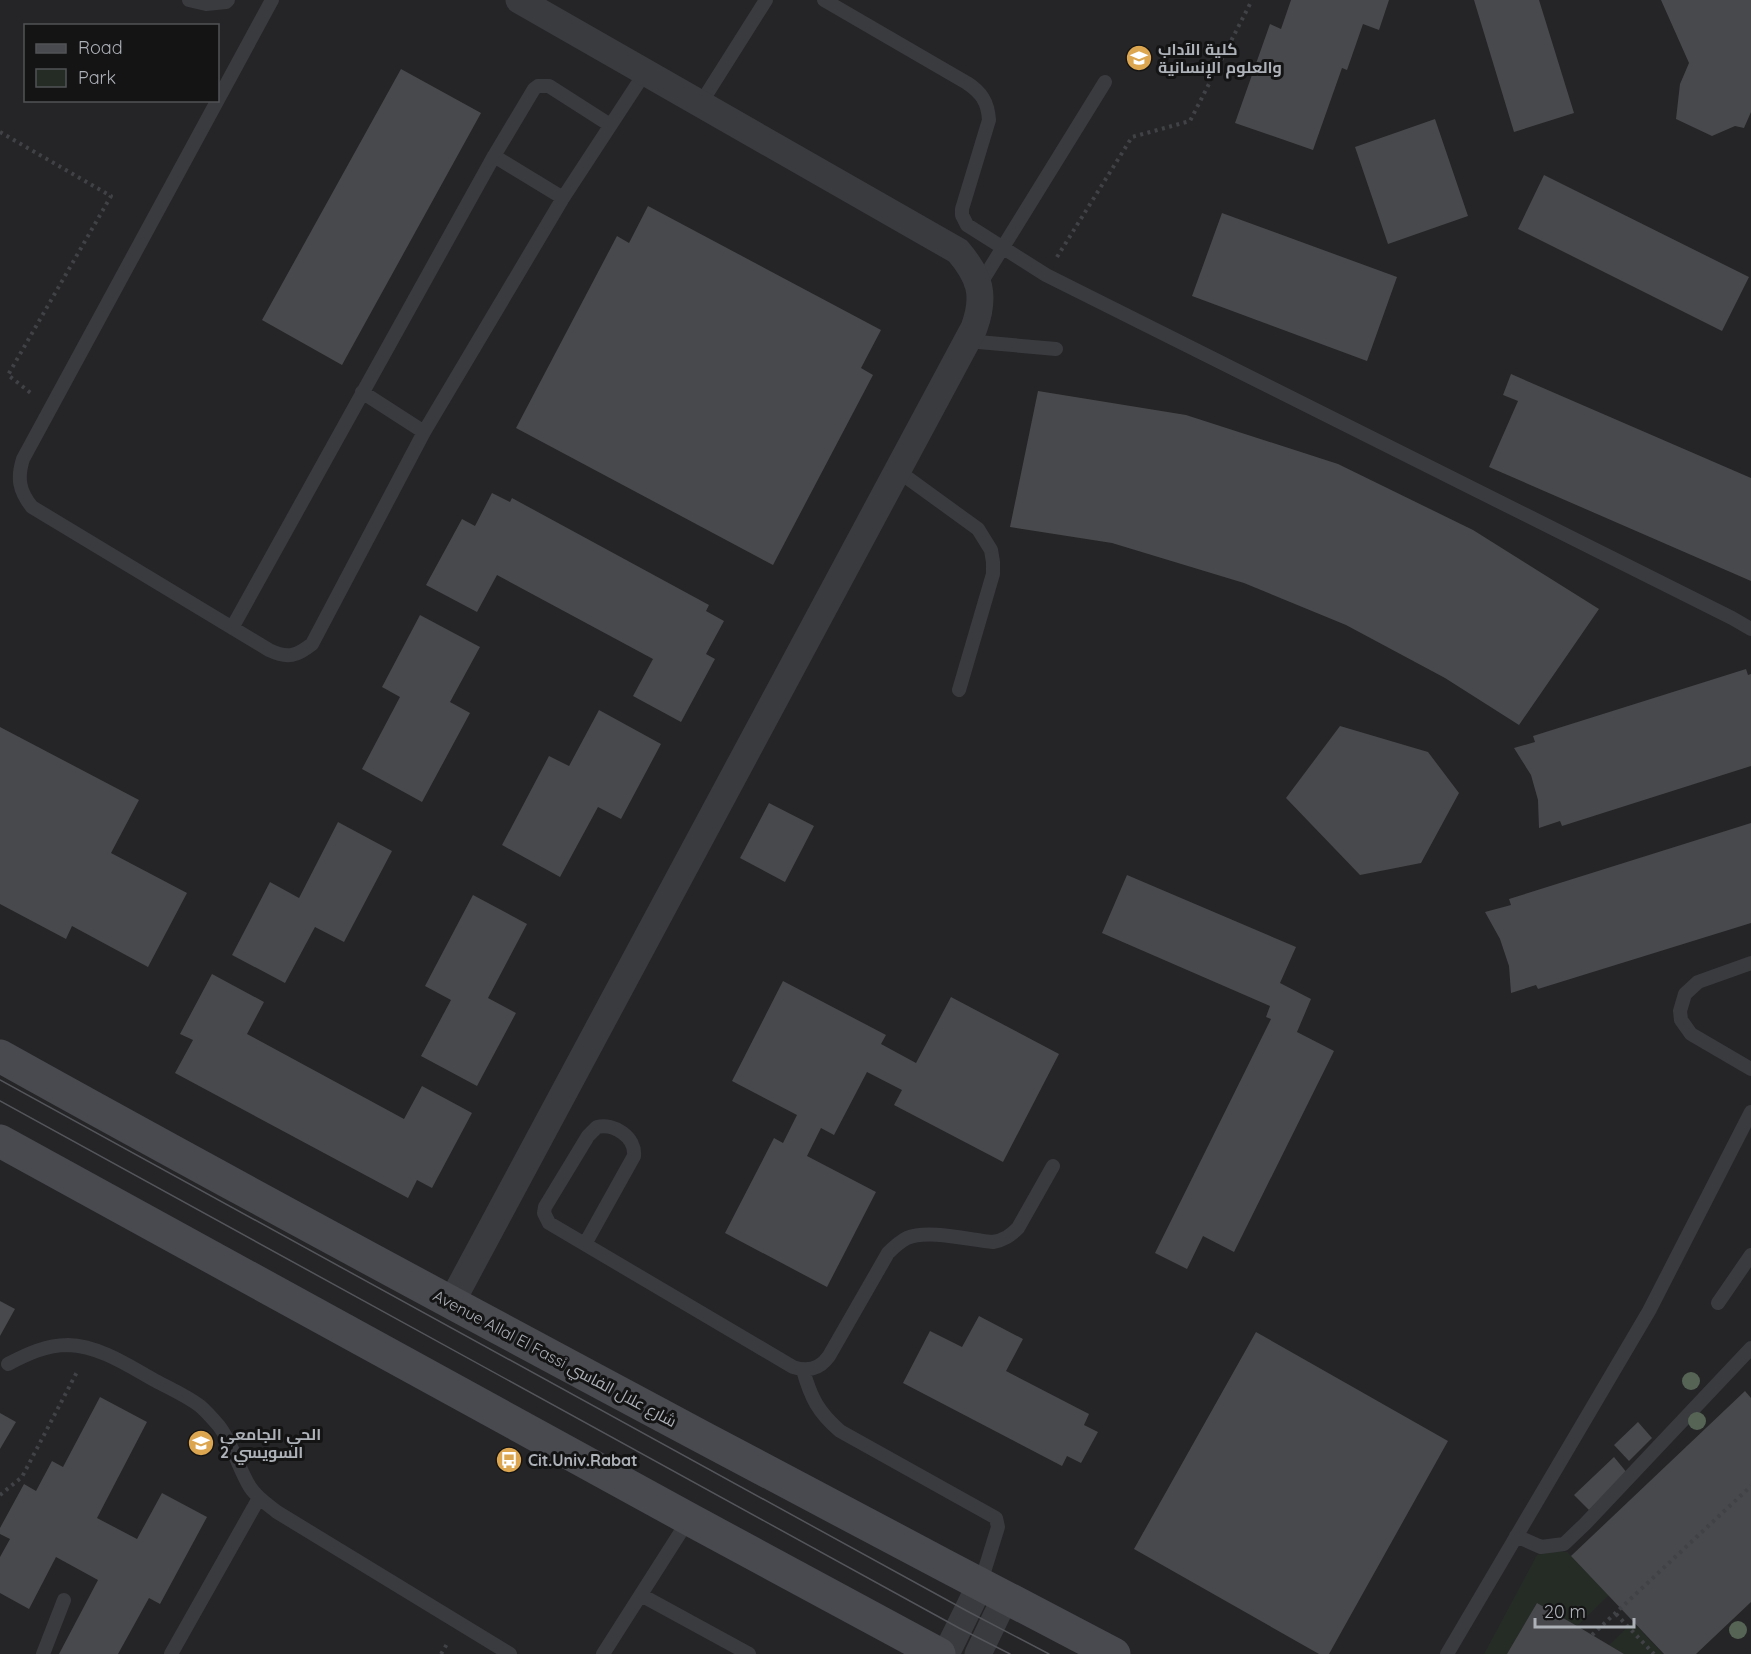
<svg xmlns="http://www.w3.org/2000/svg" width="1751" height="1654" viewBox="0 0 1751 1654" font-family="Quicksand,Cairo,sans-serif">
<rect width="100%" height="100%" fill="#19191a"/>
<path fill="#252527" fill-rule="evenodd" d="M 0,0 L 1751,0 L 1751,1654 L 0,1654 ZM 26,26 L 218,26 L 218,100 L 26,100 Z"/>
<path fill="#252c26" d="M 1558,1551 L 1567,1552 L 1571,1556 L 1609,1595 L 1577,1626 L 1537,1603 L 1507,1654 L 1484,1654 L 1537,1555 Z
M 1633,1622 L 1663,1654 L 1624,1654 L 1609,1645 Z"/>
<path fill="#48494c" d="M 1291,0 L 1389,0 L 1379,30 L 1363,24 L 1347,70 L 1342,68 L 1313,150 L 1235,123 L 1270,24 L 1281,29 Z
M 1474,0 L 1539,0 L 1574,113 L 1514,132 Z
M 1661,0 L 1751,0 L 1751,112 L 1744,128 L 1735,126 L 1712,136 L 1676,119 L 1680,84 L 1689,63 Z
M 401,69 L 481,113 L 342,365 L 262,320 Z
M 1435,119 L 1468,216 L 1388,244 L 1355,147 Z
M 1544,175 L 1749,277 L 1722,331 L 1518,229 Z
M 648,206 L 881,330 L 861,368 L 873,375 L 773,565 L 516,428 L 617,236 L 629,243 Z
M 1222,213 L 1397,277 L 1367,361 L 1192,296 Z
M 1511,374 L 1751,478 L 1751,581 L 1489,467 L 1518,401 L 1503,395 Z
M 1038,391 L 1186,415 L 1338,464 L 1473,530 L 1599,609 L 1519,725 L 1445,678 L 1346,625 L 1244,583 L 1112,543 L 1010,527 Z
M 492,493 L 510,502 L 512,498 L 709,605 L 706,611 L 724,621 L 706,654 L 715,659 L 681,722 L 633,696 L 653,659 L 497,575 L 477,612 L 426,585 L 462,519 L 475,526 Z
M 420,615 L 480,647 L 450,702 L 470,713 L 422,802 L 362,769 L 400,697 L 382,687 Z
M 1746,669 L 1748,675 L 1751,674 L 1751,766 L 1562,826 L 1560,821 L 1539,828 L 1538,800 L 1531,775 L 1514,748 L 1535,742 L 1533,736 Z
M 599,710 L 661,744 L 621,819 L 598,807 L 560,877 L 502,845 L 549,756 L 569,766 Z
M 1340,726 L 1428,752 L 1459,793 L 1421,863 L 1360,875 L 1286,798 Z
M 0,727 L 139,800 L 111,853 L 187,893 L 148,967 L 72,926 L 66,939 L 0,904 Z
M 769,803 L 814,826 L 785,882 L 740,858 Z
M 338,822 L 392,851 L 344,942 L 315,927 L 285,983 L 232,955 L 270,882 L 299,898 Z
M 1751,823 L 1751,923 L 1538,989 L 1536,985 L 1511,993 L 1509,966 L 1500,939 L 1485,912 L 1511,905 L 1509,899 Z
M 1127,875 L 1296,947 L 1280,983 L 1311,999 L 1297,1032 L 1334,1051 L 1234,1252 L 1203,1236 L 1187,1269 L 1155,1253 L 1271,1019 L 1266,1017 L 1270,1006 L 1102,933 Z
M 473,895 L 527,924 L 488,998 L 516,1013 L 477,1086 L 421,1056 L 451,1000 L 425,986 Z
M 212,974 L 264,1002 L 247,1034 L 404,1119 L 422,1086 L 472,1113 L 432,1188 L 417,1180 L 408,1198 L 175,1073 L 193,1040 L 180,1034 Z
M 783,981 L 886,1035 L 881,1044 L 916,1063 L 951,997 L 1059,1054 L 1003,1162 L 894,1105 L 902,1090 L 867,1072 L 834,1135 L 821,1128 L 807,1156 L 876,1192 L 827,1287 L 725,1233 L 774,1138 L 783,1143 L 797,1115 L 732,1081 Z
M 0,1301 L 15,1309 L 0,1336 Z
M 979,1316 L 1023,1339 L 1006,1371 L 1089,1414 L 1084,1425 L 1098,1432 L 1081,1463 L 1067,1456 L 1062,1466 L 903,1383 L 930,1331 L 962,1347 Z
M 1256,1332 L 1448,1441 L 1329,1654 L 1319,1654 L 1134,1549 Z
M 1745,1391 L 1751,1398 L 1751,1602 L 1696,1654 L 1664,1654 L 1571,1556 Z
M 100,1397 L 147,1422 L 97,1518 L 137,1539 L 162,1493 L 207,1517 L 160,1604 L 149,1598 L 118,1654 L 59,1654 L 98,1580 L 56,1557 L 29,1609 L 0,1593 L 0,1557 L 10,1539 L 0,1534 L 0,1528 L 24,1484 L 36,1491 L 52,1461 L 63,1467 Z
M 0,1413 L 16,1422 L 0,1449 Z
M 1638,1422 L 1652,1438 L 1629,1461 L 1614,1445 Z
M 1614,1457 L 1628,1474 L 1589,1510 L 1574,1495 Z
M 1537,1603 L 1577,1626 L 1624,1654 L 1507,1654 Z"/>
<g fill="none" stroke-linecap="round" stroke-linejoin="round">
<path stroke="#404246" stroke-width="4" stroke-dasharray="3 4.5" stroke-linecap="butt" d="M 0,132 L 111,196 L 8,375 L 32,394
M 1057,257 L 1132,137 L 1190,121 L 1252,0
M 0,1495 L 22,1477 L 78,1370
M 1616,1614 L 1654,1654
M 1592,1635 L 1751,1486
M 441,1654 L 447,1644"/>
<path stroke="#3a3b3f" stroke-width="14" d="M 189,0 L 206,4 L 226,2 L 228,0
M 272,0 L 23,459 C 17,478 19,491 32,507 L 269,650 C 288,659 297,656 312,644 L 424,432 L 563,198 L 646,71
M 824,0 L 967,83 C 981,92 988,102 989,120 L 962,209 L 962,215 L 967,225 L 1046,275 L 1732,618 L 1751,629
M 701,103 L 766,0
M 494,156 L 563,198
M 979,286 L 1105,82
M 967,341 L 1056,349
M 362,392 L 424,432
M 898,471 L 978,529 L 991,550 L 993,562 L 993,574 L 959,690
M 232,628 L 494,156 L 534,89 L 538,86 L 549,86 L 610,125
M 1751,963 L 1698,982 L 1685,994 L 1680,1011 L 1681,1020 L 1691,1034 L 1751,1069
M 585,1244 L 634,1156 C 636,1137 614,1123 597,1127 L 588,1136 L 545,1207 L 544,1213 L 549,1223 L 793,1367 C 807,1372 820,1369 829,1356 L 888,1253 C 894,1247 899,1242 907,1238 C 928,1229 970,1240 993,1242 C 1004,1240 1010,1236 1018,1228 L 1053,1166
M 1718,1303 L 1751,1255
M 8,1364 C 27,1354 46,1345 68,1345 C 100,1346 129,1366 156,1381 C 171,1389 187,1396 200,1406 C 207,1412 213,1419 219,1426 C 233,1444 238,1468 250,1487 C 257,1498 267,1504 277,1512 L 510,1654
M 803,1370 C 811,1398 818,1412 840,1431 L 996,1518 L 998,1527 L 980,1585
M 1516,1536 L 1541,1547 L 1564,1544 L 1585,1524 L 1751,1348
M 641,1595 L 749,1654
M 43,1654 L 64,1600
M 171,1654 L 259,1498
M 603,1654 L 689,1519
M 1447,1654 L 1649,1311 L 1751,1112"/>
<path stroke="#3a3b3f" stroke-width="27" d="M 451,1303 L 974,328 C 986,295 980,277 958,251 L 519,0
M 946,1654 L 980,1585
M 978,1654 L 1005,1598"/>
<path stroke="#484a4f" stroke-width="33" d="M 0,1056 C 233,1186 468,1312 704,1438 C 840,1510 977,1583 1114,1654
M 0,1141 L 689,1519 L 939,1654"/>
<path stroke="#53555a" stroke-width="1.5" d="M 0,1080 L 967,1611 L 1049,1654
M 0,1101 L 959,1628 L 1010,1654"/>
</g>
<g fill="#556455">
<circle cx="1691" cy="1381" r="9"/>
<circle cx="1697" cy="1421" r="9"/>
<circle cx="1738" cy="1630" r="9"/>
</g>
<defs>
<g id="university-disc" transform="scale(1.35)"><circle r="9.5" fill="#dca54f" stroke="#141415"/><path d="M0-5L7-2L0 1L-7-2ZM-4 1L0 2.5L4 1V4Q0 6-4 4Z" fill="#fff"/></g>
<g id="bus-disc" transform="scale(1.35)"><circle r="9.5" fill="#dca54f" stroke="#141415"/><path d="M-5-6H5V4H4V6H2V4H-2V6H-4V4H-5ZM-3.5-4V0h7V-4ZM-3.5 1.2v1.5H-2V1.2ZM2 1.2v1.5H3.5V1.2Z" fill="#fff"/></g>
</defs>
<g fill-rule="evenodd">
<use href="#university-disc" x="1139" y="58"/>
<use href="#university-disc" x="201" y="1443"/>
<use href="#bus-disc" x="509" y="1460"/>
</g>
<g text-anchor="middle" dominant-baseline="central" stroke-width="6" stroke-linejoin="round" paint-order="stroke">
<g font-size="16" font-weight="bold" fill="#adb1b8" stroke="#141415" text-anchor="start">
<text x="1158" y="49">كلية الآداب<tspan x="1158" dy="18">والعلوم الإنسانية</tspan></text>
<text x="220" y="1434">الحي الجامعي<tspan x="220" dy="18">السويسي 2</tspan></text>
<text x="528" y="1460">Cit.Univ.Rabat</text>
</g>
<g font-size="16" fill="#adb1b8" stroke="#141415">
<text transform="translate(555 1358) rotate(28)">Avenue Allal El Fassi شارع علال الفاسي</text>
</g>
</g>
<rect x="24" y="24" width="195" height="78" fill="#141415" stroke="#515356" stroke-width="1.5"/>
<rect x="36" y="44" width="30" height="9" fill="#484a4f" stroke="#515356" stroke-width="1.5"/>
<text x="78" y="54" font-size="18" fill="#adb1b8">Road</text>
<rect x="36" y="69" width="30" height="18" fill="#252c26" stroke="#515356" stroke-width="1.5"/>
<text x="78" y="84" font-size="18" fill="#adb1b8">Park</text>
<path d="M1535 1618v9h99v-9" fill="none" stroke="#adb1b8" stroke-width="3"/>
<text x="1544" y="1618" font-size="18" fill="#adb1b8" stroke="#141415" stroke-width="4.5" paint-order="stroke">20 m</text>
</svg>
